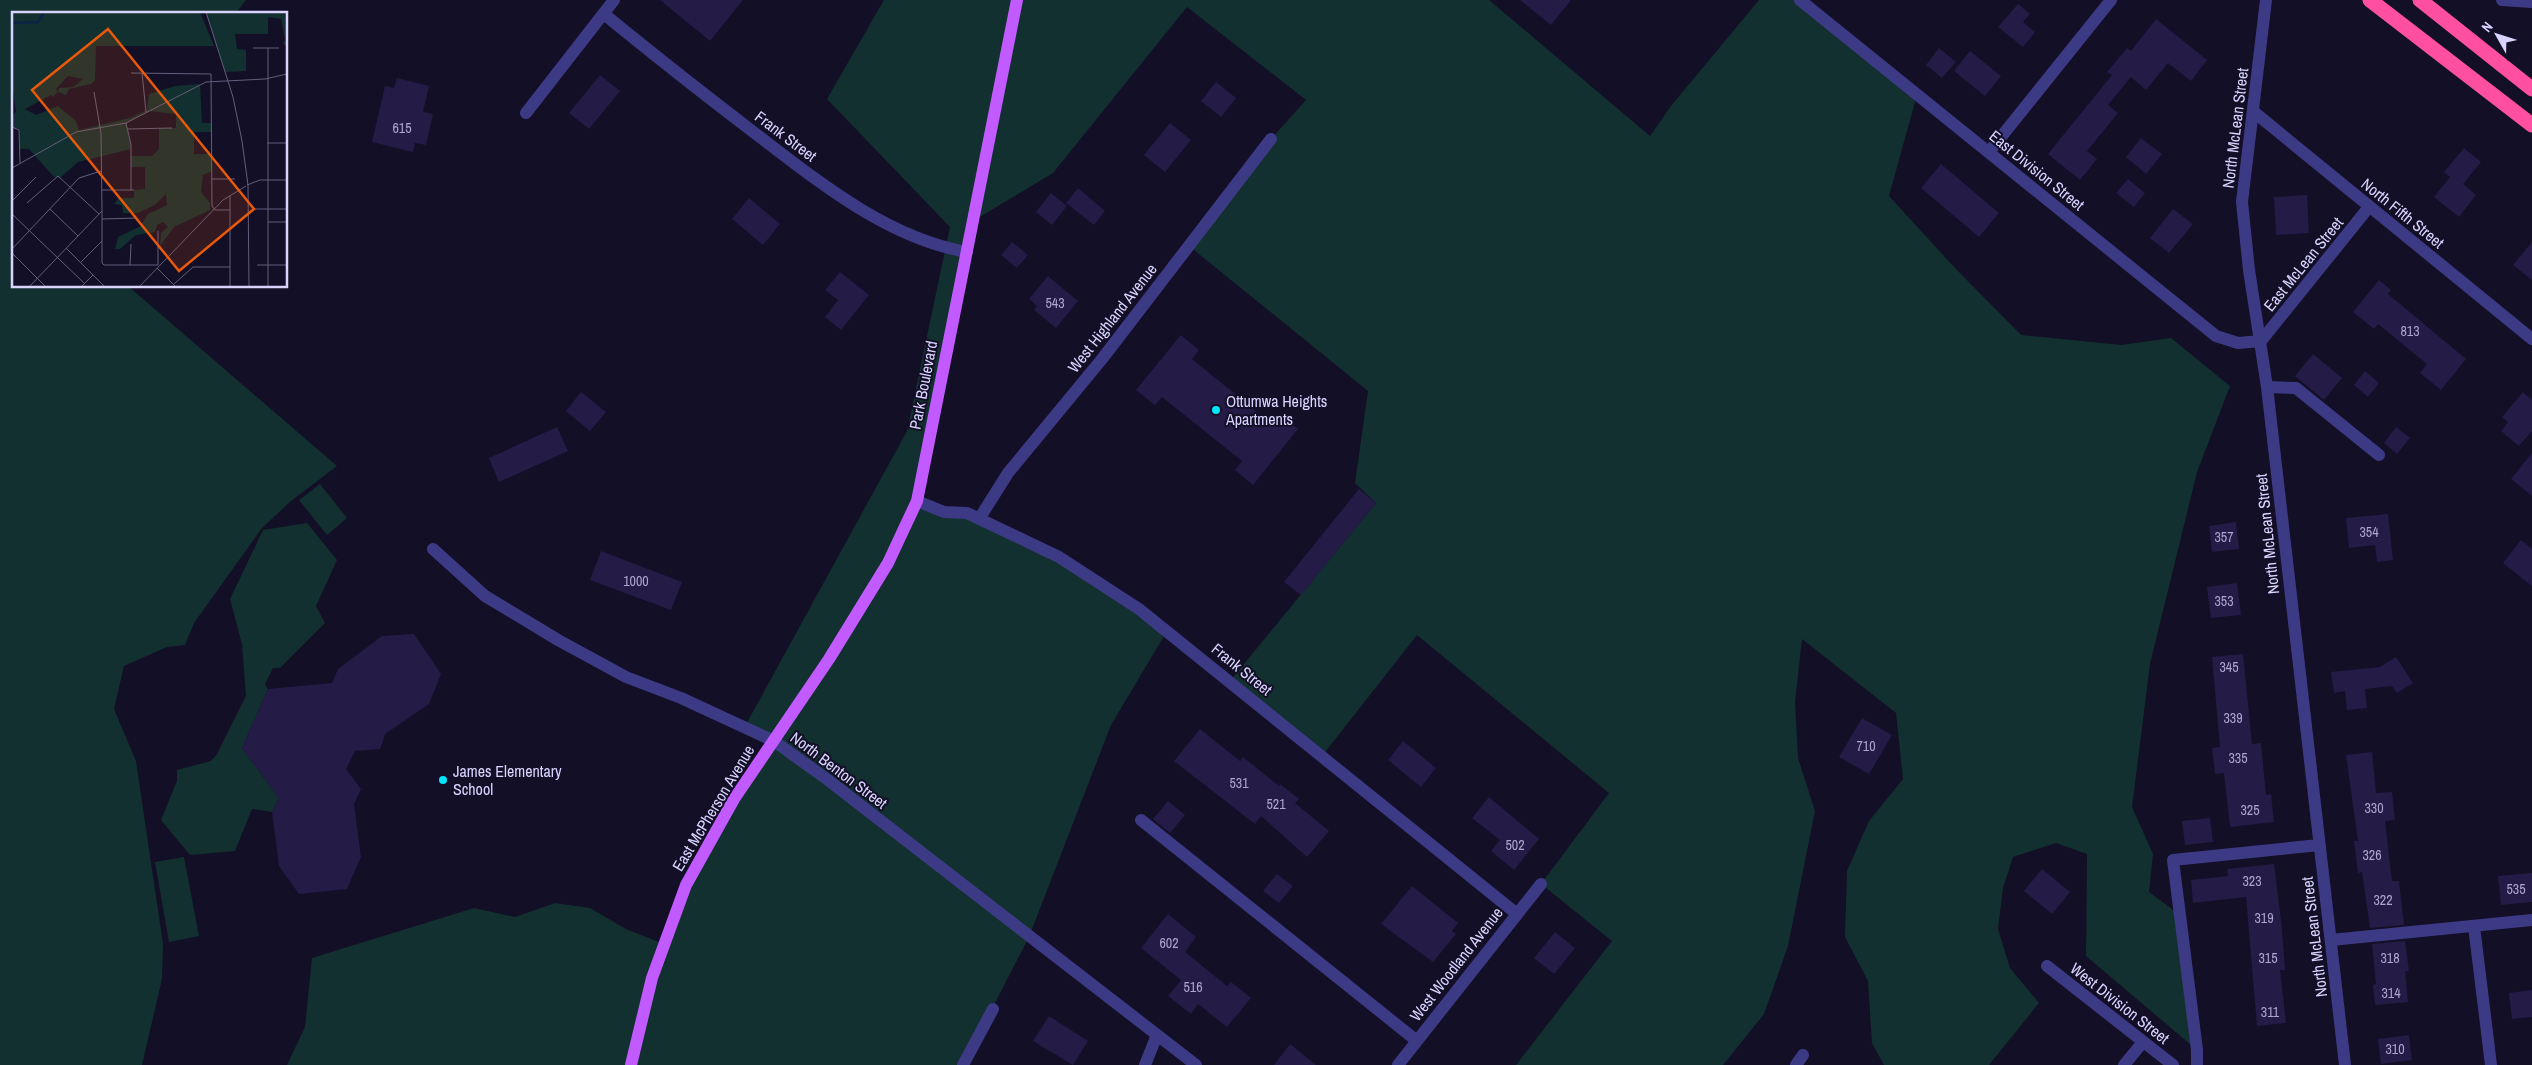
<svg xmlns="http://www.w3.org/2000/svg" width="2532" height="1065" viewBox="0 0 2532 1065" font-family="'Archivo Narrow',sans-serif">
<rect width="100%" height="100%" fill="#130f26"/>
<path fill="#12302f" d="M 0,0 L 246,0 L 235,14 L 14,14 L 14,286 L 128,286 L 337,466 L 291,501 L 262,528 L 194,623 L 185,645 L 167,647 L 124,666 L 114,709 L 136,761 L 163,944 L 162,979 L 142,1065 L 0,1065 Z
M 884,0 L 1489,0 L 1650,136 L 1671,106 L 1759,0 L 1800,0 L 1917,95 L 1889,196 L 1954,267 L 2021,335 L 2121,345 L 2171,338 L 2230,386 L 2197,472 L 2150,664 L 2132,807 L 2153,854 L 2149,892 L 2180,915 L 2197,1050 L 2086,956 L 2087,854 L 2056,843 L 2013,857 L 2003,888 L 1998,929 L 2010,968 L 2039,1003 L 1989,1065 L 1884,1065 L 1872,1043 L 1868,981 L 1845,937 L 1847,871 L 1869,821 L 1903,779 L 1896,713 L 1802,639 L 1795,702 L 1798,758 L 1815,811 L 1788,946 L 1764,1014 L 1723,1065 L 1516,1065 L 1612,941 L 1541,884 L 1609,793 L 1417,635 L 1322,756 L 1230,681 L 1376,503 L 1355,483 L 1368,391 L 1189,246 L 1271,139 L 1306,100 L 1187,7 L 1053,173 L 973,221 L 917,501 L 967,513 L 1059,557 L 1167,631 L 1111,725 L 1029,937 L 963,1065 L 287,1065 L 305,1027 L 312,958 L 474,908 L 515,917 L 555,903 L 590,908 L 626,929 L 664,944 L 686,885 L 773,742 L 744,728 L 907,431 L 950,227 L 827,99 Z
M 320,484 L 347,518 L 327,535 L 299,500 Z
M 307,523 L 337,560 L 316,606 L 325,623 L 280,668 L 273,668 L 265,684 L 268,689 L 242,748 L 279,798 L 272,812 L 252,809 L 235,851 L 190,855 L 161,820 L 177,781 L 177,770 L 211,761 L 217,754 L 246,696 L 242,644 L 230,599 L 263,530 Z
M 184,857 L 199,936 L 169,942 L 155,862 Z"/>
<path fill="#241b47" d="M 660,0 L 743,0 L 710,41 Z
M 1520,0 L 1571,0 L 1551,25 Z
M 2018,4 L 2030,14 L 2023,22 L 2035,32 L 2023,47 L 1998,27 Z
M 2156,19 L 2207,60 L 2191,81 L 2168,63 L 2146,90 L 2131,77 L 2108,105 L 2118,113 L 2087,151 L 2097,159 L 2080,180 L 2048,154 L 2112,75 L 2107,72 L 2127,48 L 2131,51 Z
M 1939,48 L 1956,62 L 1942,78 L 1926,65 Z
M 1970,51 L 2001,76 L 1985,96 L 1954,71 Z
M 600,75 L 620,91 L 589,129 L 569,113 Z
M 397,78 L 429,86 L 423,112 L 433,114 L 426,145 L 415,143 L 413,152 L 372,142 L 385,86 L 394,88 Z
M 1216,82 L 1236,98 L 1221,117 L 1201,101 Z
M 1170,123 L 1191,140 L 1165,172 L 1144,155 Z
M 2141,138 L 2162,154 L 2146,174 L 2126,157 Z
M 2464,148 L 2481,162 L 2463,184 L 2476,195 L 2459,217 L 2434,197 L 2450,177 L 2444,172 Z
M 1941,164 L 1999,213 L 1979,237 L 1921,188 Z
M 2128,179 L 2145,193 L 2134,207 L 2116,193 Z
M 1078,188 L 1105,211 L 1094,225 L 1066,203 Z
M 1051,193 L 1067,206 L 1052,225 L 1036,212 Z
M 2307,195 L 2309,233 L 2276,235 L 2274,197 Z
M 749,198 L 780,224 L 763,245 L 732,219 Z
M 2173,209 L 2193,224 L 2169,253 L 2150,238 Z
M 1012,242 L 1028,255 L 1017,268 L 1001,255 Z
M 2532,242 L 2532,280 L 2513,265 Z
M 840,272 L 869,295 L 841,330 L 825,317 L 838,300 L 825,290 Z
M 1048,276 L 1078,301 L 1056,328 L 1034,310 L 1037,306 L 1029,299 Z
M 2379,280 L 2391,290 L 2388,294 L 2466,359 L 2441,390 L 2420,373 L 2427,364 L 2378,324 L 2374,329 L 2353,312 Z
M 1181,335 L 1199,350 L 1192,359 L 1272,424 L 1280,414 L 1298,429 L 1253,485 L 1235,470 L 1242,461 L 1162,397 L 1155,405 L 1136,390 Z
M 2313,354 L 2342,378 L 2324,400 L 2295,376 Z
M 2365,371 L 2379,383 L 2368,397 L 2354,385 Z
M 581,392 L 606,412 L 590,431 L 566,411 Z
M 2523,392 L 2532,400 L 2532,431 L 2519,446 L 2501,431 L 2508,422 L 2502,417 Z
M 557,427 L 568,451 L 499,482 L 489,458 Z
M 2396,427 L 2410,438 L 2397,454 L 2384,443 Z
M 2532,453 L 2532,496 L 2511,479 Z
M 1359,489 L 1376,503 L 1301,595 L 1284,582 Z
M 2388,514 L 2393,560 L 2377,562 L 2375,545 L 2349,548 L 2346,518 Z
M 2236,522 L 2239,549 L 2212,552 L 2209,526 Z
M 2521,540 L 2532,549 L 2532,586 L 2503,563 Z
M 601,551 L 682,582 L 671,610 L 590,580 Z
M 2237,583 L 2241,615 L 2211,618 L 2207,587 Z
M 414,634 L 441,674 L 429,704 L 385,734 L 380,749 L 355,751 L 346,769 L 361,789 L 354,804 L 361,857 L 347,889 L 299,894 L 279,866 L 272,812 L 279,798 L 242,748 L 268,689 L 332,683 L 338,669 L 382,636 Z
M 2243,654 L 2252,744 L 2261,743 L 2266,795 L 2271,794 L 2274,822 L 2230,827 L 2224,773 L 2215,774 L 2212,748 L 2220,747 L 2212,657 Z
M 2396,657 L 2413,683 L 2397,693 L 2392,686 L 2365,689 L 2367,708 L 2347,710 L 2345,691 L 2334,693 L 2331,672 L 2380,667 Z
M 1862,718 L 1892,735 L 1869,774 L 1839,757 Z
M 1200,729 L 1240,761 L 1243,757 L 1279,786 L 1280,784 L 1299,799 L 1295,803 L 1329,831 L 1307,857 L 1261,816 L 1255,824 L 1174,761 Z
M 1403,741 L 1436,768 L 1421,787 L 1388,760 Z
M 2372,752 L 2376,793 L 2392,792 L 2395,820 L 2385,821 L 2392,881 L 2399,881 L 2404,925 L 2370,928 L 2362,872 L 2358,873 L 2354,841 L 2358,841 L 2346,755 Z
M 1489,797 L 1539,839 L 1514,870 L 1491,851 L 1500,840 L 1472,818 Z
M 1168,801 L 1185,815 L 1170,833 L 1153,819 Z
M 2210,818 L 2213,842 L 2185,845 L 2182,821 Z
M 2274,864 L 2282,929 L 2285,970 L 2280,970 L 2286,1023 L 2257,1026 L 2246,897 L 2193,903 L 2191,880 L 2228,876 L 2227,869 Z
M 2042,869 L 2070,892 L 2052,914 L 2024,891 Z
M 2532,873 L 2532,902 L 2501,905 L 2498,876 Z
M 1277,874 L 1293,886 L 1279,903 L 1263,891 Z
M 1412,886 L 1458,923 L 1452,931 L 1456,934 L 1433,962 L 1381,924 Z
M 1168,914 L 1196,937 L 1185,952 L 1227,986 L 1231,982 L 1251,998 L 1227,1027 L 1198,1004 L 1191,1014 L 1168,996 L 1181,980 L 1141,948 Z
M 1555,932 L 1575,948 L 1554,974 L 1534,958 Z
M 2405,941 L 2409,971 L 2405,971 L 2408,1002 L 2375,1005 L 2373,985 L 2376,984 L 2372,944 Z
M 2532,990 L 2532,1017 L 2512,1019 L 2509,993 Z
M 1049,1016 L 1088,1041 L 1073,1065 L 1033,1041 Z
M 2409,1035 L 2412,1060 L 2381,1064 L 2378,1039 Z
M 1290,1044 L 1316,1065 L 1274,1065 Z"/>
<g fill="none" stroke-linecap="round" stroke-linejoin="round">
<path stroke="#3d3a85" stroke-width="12" d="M 1800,0 L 2216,336 L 2238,343 L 2261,341 L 2369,207
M 2266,0 L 2242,202 L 2249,270 L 2267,387 L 2345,1065
M 2502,0 L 2532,2
M 604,14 C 654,55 705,95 756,134 C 819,182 887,238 967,252
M 2254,112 L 2532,339
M 526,113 L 614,0
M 1989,152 L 2111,0
M 2267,387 L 2296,388 L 2379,455
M 917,501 L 944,512 L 967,513 L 1059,557 L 1139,609 L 1517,914
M 979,519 L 1008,473 L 1102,359 L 1271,139
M 433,549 L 485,596 L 558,640 L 626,677 L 681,698 L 774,741 L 828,780 L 1196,1065
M 1141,820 L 1417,1041
M 2474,926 L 2491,1065
M 2331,940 L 2532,920
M 2047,966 L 2173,1065
M 963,1065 L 993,1009
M 1145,1065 L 1157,1035
M 1398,1065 L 1541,884
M 1796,1065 L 1803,1055
M 2124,1065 L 2143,1042
M 2197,1065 L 2197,1050 L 2173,860 L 2319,845"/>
<path stroke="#c25bff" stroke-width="12" d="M 631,1065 L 652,978 L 686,885 L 734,799 L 829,659 L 888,563 L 917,501 L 1017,0"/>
<path stroke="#ff4fa3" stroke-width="15" d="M 2370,0 L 2532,125
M 2420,0 L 2532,89"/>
</g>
<g fill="#00e5ff" stroke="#130f26" stroke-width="2">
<circle cx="1216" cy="410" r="5"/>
<circle cx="443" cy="780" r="5"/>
</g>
<g text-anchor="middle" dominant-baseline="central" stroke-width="4" stroke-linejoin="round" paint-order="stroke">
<g font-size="14" fill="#aca6d1">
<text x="402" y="128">615</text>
<text x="1055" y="303">543</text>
<text x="2410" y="331">813</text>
<text x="2369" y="532">354</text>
<text x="2224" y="537">357</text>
<text x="636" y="581">1000</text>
<text x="2224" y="601">353</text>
<text x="2229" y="667">345</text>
<text x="2233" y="718">339</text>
<text x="1866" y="746">710</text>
<text x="2238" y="758">335</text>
<text x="1239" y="783">531</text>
<text x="1276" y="804">521</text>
<text x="2374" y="808">330</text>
<text x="2250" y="810">325</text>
<text x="1515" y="845">502</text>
<text x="2372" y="855">326</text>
<text x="2252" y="881">323</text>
<text x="2516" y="889">535</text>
<text x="2383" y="900">322</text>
<text x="2264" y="918">319</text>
<text x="1169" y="943">602</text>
<text x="2268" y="958">315</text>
<text x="2390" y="958">318</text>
<text x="1193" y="987">516</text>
<text x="2391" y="993">314</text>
<text x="2270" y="1012">311</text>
<text x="2395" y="1049">310</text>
</g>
<g font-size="16" fill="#d9d4ff" stroke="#130f26">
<text transform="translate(2235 128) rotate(-83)">North McLean Street</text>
<text transform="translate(786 136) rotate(37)">Frank Street</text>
<text transform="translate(2037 170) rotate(39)">East Division Street</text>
<text transform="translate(2403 213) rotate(39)">North Fifth Street</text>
<text transform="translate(2303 264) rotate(-51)">East McLean Street</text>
<text transform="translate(1112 318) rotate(-52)">West Highland Avenue</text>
<text transform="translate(923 385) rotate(-79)">Park Boulevard</text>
<text transform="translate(2267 534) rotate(-96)">North McLean Street</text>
<text transform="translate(1242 669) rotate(39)">Frank Street</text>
<text transform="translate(839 770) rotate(37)">North Benton Street</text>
<text transform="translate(713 808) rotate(-59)">East McPherson Avenue</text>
<text transform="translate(2314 937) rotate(-97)">North McLean Street</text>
<text transform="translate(1456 964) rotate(-52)">West Woodland Avenue</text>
<text transform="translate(2120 1003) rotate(38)">West Division Street</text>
</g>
<g font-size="16" fill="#d9d4ff" stroke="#130f26" text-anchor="start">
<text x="1226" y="401">Ottumwa Heights<tspan x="1226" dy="18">Apartments</tspan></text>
<text x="453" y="771">James Elementary<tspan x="453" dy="18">School</tspan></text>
</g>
</g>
<g transform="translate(12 12)">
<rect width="275" height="275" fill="#130f26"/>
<path d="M 0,0 L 188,0 L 202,34 L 84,34 L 83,68 L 79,72 L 57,77 L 54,83 L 46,80 L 41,85 L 39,83 L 13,97 L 24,103 L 46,94 L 64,109 L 67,118 L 118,106 L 135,98 L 137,82 L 163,74 L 188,72 L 190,111 L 200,111 L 200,120 L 182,120 L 182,142 L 200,142 L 200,159 L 191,163 L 189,180 L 198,191 L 198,198 L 162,215 L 148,234 L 149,221 L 156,215 L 151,210 L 145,213 L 143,220 L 124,223 L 108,237 L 103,237 L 106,225 L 129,214 L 136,202 L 155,193 L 154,182 L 143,193 L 126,201 L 111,201 L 110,193 L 102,192 L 107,186 L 122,186 L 122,178 L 133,177 L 133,155 L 119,155 L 119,144 L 140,144 L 147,137 L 147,116 L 164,116 L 164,102 L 137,99 L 114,111 L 119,137 L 66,150 L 48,166 L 42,165 L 17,137 L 8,137 L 7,117 L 0,115 L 0,103 L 4,100 L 0,70 ZM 56,64 L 71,67 L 61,75 L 47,76 L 46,80 L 44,77 ZM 194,0 L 275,0 L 275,35 L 271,32 L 273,27 L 269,7 L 256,5 L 256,22 L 223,22 L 225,37 L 234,38 L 234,59 L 213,60 Z" fill="#12302f" fill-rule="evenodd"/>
<path fill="none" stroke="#0c2248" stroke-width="2.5" d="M 0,11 L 26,10 L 32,0"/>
<path fill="none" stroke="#625e7d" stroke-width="1" d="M 194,0 L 221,85 L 230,129 L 236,173 L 237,275M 241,36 L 267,36M 256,36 L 256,275M 119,61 L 199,62 L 200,194 L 203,198 L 218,198M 130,61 L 134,100M 114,111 L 119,133 L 119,178M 0,115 L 7,118 L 8,151M 116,117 L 160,116M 255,131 L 275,131M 0,156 L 64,120 L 114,111 L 194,70 L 253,67 L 275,62M 200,167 L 223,167M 235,173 L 248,168 L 275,168M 90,178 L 122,178M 0,189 L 24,165M 15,191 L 46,164 L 87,202M 38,197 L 66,224M 242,197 L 275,197M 90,199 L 90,251M 0,202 L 72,271M 90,207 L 125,206M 256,210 L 275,210M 146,219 L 146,253M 54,236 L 93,275M 0,237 L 67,166 L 89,159M 0,241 L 34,275M 69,250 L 90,229M 90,251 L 92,253 L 146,253M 118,253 L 119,232M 245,253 L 275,253M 145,256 L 164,275M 162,272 L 181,255 L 218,255M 17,275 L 90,199 L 89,121 L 82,80M 69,275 L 81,263M 127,275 L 211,188 L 234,174M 218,275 L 218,184"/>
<path fill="#e8590c" fill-opacity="0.15" stroke="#e8590c" stroke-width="2.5" d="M 96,17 L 242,197 L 167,259 L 20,78 Z"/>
<rect width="275" height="275" fill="none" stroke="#d9d4ff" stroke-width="2.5"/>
</g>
<g transform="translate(2497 35) rotate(309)" stroke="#130f26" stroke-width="4" paint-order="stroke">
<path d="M0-4L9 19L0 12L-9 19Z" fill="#d9d4ff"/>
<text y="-8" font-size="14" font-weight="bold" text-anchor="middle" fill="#d9d4ff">N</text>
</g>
</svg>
